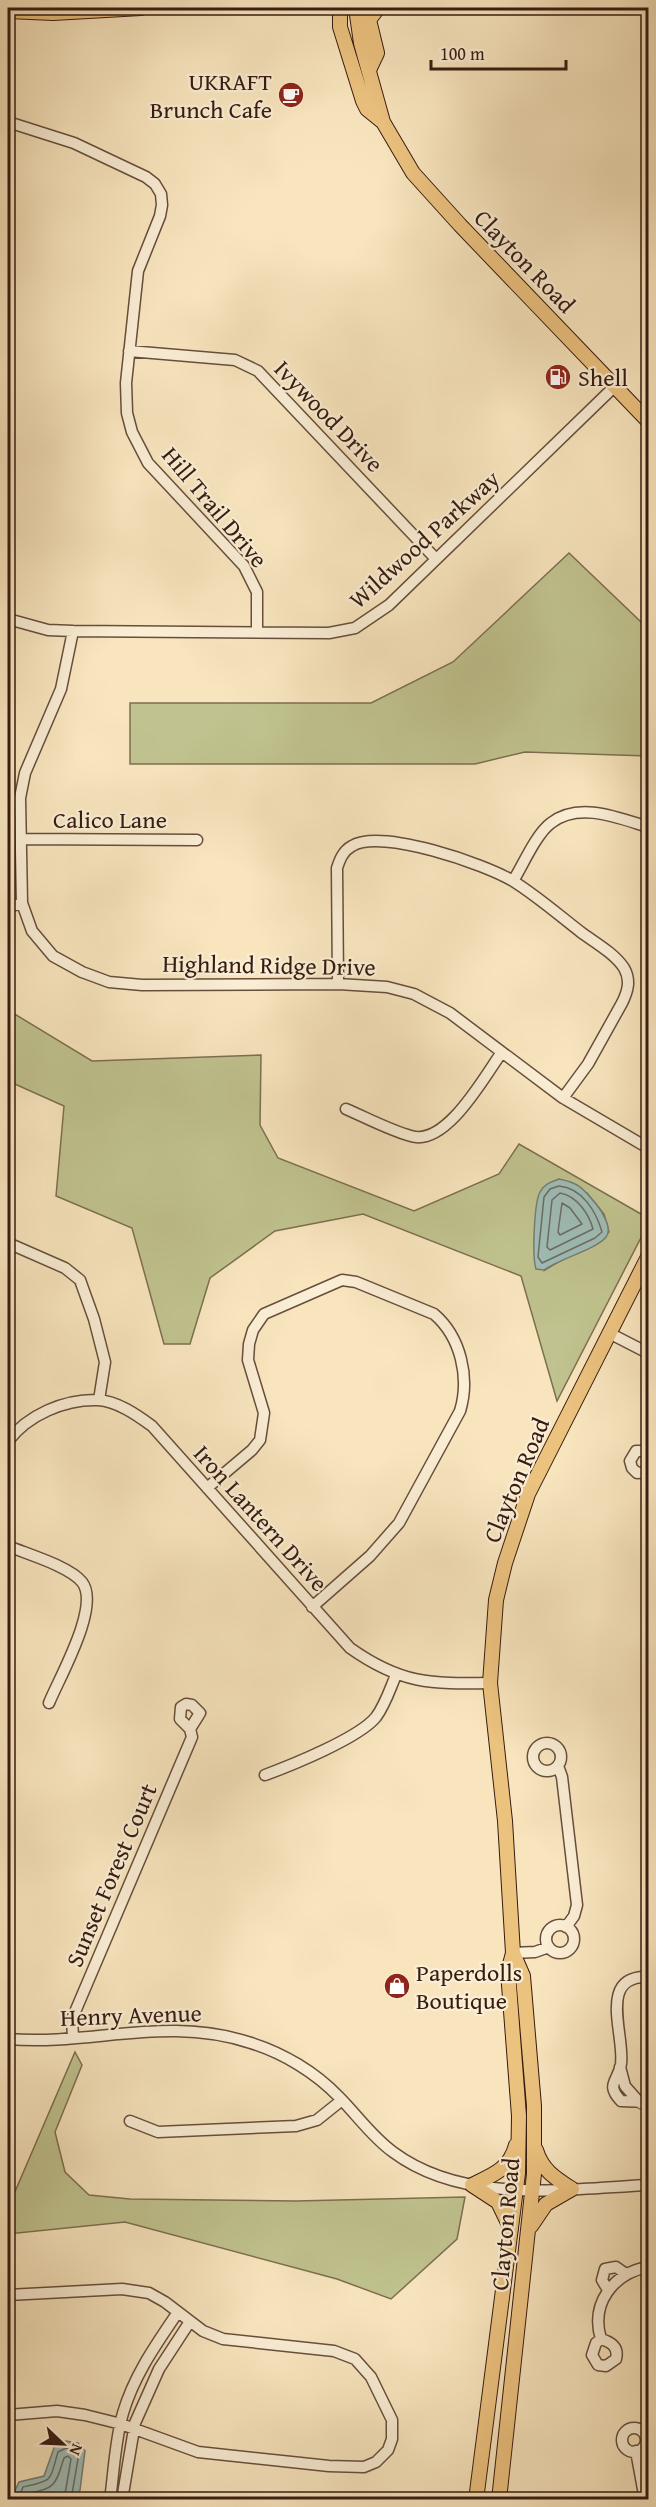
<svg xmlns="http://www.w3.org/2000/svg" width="656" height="2507" viewBox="0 0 656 2507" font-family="'Gentium Book Plus',serif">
<rect width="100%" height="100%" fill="#f8e5be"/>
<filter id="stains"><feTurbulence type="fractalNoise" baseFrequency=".00333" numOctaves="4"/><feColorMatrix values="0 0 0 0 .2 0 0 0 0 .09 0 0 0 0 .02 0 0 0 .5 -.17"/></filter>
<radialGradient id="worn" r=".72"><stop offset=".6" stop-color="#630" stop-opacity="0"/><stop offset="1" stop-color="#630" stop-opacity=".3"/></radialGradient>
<path fill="#c0c38f" stroke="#7c6f50" stroke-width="1.5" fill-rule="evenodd" d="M 569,553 L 641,622 L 648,636 L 648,756 L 525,752 L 475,764 L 130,764 L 130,703 L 371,703 L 453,662 Z
M 8,1010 L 92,1061 L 261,1055 L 260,1125 L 278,1158 L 414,1211 L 499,1174 L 519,1144 L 648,1218 L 648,1224 L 557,1401 L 521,1276 L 363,1214 L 275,1231 L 210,1278 L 190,1344 L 164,1344 L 132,1228 L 56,1196 L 64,1106 L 8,1081 ZM 587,1193 L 604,1214 L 609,1232 L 545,1270 Z
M 75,2052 L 82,2065 L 55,2132 L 65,2172 L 89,2195 L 130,2199 L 296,2201 L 465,2197 L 457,2239 L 391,2299 L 337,2279 L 125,2222 L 8,2234 L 8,2208 Z"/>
<path fill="#9fbeb8" stroke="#757d75" stroke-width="1.5" d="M 559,1179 C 580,1183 583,1189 596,1204 C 602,1211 613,1229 606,1237 C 597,1249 559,1259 544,1270 L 536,1269 C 532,1257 534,1203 540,1192 C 544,1184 551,1182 559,1179 Z
M 65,2441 L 78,2443 L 85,2451 L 80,2490 L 76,2499 L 11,2499 L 19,2482 L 44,2476 L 55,2445 Z"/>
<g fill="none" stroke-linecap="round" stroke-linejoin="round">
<path stroke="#6b6c64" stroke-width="1.5" d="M 559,1186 C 582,1188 596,1211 602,1232 L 595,1238 L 542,1263 L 538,1257 L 544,1197 L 550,1189 Z
M 560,1193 C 577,1196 589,1214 593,1229 L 550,1250 L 547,1247 L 552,1200 Z
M 562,1203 L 570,1208 L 582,1224 L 560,1235 L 558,1232 Z
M 18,2500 L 23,2487 C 54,2480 49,2482 58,2452 L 66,2448 L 76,2449 L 79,2453 L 71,2500
M 27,2500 L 29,2493 C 57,2489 56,2482 64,2458 L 68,2456 L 71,2459 L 64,2500"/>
<g stroke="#674e3c" stroke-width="13">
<path id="minor" d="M 8,122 L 74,143 L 146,177 L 155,184 L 161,194 L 162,205 L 160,216 L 138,271 L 126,383 L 127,413 L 132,432 L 148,463 L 244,566 L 257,592 L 257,631
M 129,351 L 235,360 L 258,371 L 436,559
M 8,619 L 48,630 L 73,631 L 329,633 L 355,628 L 389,605 L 615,386
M 73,631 L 61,689 L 25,773 L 20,798 L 22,903 L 32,931 L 53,956 L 82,972 L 109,982 L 142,985 L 338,984 L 387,987 L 414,994 L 450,1013 L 563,1098 L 648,1148
M 22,839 L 197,840
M 513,881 C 523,865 536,834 551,823 C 579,801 619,818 648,827
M 8,907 L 22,903
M 338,984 L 337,868 C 340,859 343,851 352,846 C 381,828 485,864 513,881 C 537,896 560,916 582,933 C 596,943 615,954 624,968 C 631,980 628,991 622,1003 L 588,1064 L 563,1098
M 346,1109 C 367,1118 389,1130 411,1136 C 446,1147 484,1077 502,1052
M 8,1243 L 65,1268 L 80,1280 L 94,1319 L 105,1362 L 99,1400
M 609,1333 L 648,1353
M 8,1441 C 28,1415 64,1399 98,1400 C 117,1401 137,1415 152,1426 L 350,1648 C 401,1684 430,1684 490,1683
M 648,1451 L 636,1451 L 630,1461 L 632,1468 L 637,1473 L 648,1472
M 207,1488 L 252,1450 L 260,1440 L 264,1413 L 248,1360 L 249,1344 L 253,1330 L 264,1314 L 342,1280 L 356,1282 L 434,1314 C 461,1337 470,1378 460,1411 L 399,1523 L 370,1556 L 312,1607
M 8,1546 C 27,1554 69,1566 82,1582 C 101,1606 59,1678 49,1703
M533 1757a14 14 0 1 1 28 0a14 14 0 1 1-28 0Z
M 558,1766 L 562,1777 L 577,1905 L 574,1916 L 566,1927
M 265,1775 C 292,1765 359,1738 376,1717 C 385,1705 390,1689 396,1675
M546 1939a14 14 0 1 1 28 0a14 14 0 1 1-28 0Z
M 513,1953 L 535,1952 L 549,1947
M 648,1977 C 597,1975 625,2035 621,2064 C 618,2082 605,2084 621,2101 L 648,2102
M 73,2037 L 72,2019 L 192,1737 L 190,1729 L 200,1713 L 192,1705 L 186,1704 L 181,1707 L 180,1719 L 190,1729
M 8,2039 C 93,2046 165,2015 251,2043 C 283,2053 315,2072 339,2097 C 357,2115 372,2137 393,2152 C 464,2205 566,2189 648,2185
M 620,2067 L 625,2086 L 640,2103
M 130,2121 L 158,2132 L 296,2126 L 317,2120 L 342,2100
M 608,2290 L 602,2280 L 605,2269 L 616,2267 L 626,2274
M 8,2295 L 122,2289 L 149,2293 L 165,2302 L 203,2331 L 223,2339 L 334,2351 L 355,2359 L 371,2377 L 392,2420 L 392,2439 L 388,2450 L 376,2462 L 364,2467 L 329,2466 L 198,2452 L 121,2424 L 85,2415 L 57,2411 L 8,2415
M 601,2339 C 590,2303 614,2273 648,2267
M 601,2339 C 611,2342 619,2347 616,2359 L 606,2366 L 598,2365 L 592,2355 L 596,2343 Z
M622 2440a12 12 0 1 1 24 0a12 12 0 1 1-24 0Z
M 636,2451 L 645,2500
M 110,2500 C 114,2471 115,2440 123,2413 C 134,2375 157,2343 178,2312
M 122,2500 L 135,2423 L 159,2369 L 189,2323"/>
</g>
<g stroke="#371b11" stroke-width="16">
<path id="major" d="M 340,8 L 340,27 L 363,101 L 367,109 L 383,122
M 356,8 L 361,43 L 383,122 L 413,173 L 460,225 L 648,421
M 8,11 L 53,13 L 141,8
M 369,70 L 377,53 L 369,20 L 378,8
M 536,2150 C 542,2170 555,2178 572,2189
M 531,2226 L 546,2204 L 572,2189
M 511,2229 L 498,2202 L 472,2185 C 493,2175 510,2169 516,2145
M 476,2500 L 518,2173 L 519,2116 L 508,1972 L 513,1953 L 505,1821 L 490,1683 L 496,1600 L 505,1563 L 528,1494 L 648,1257
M 499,2500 L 534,2174 L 534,2106 L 523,1976 L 513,1953"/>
</g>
<use href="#minor" stroke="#faeed5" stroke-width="10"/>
<use href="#major" stroke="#ecc27f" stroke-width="14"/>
</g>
<defs>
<g id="cafe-disc" transform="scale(1.35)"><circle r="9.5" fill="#8f2418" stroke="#faeed5"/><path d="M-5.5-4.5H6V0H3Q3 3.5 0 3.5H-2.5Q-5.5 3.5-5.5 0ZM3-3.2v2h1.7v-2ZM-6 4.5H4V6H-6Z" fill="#fff"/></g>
<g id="fuel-disc" transform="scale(1.35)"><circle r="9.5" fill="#8f2418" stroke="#faeed5"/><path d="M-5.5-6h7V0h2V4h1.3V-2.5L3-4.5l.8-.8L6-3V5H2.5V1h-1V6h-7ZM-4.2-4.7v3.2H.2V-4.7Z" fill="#fff"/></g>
<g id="shop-disc" transform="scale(1.35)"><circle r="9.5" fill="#8f2418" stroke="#faeed5"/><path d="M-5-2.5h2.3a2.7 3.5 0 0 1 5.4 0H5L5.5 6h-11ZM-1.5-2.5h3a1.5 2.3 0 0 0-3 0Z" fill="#fff"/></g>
</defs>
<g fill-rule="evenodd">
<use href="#cafe-disc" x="291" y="95"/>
<use href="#fuel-disc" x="558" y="377"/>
<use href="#shop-disc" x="397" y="1986"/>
</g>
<g text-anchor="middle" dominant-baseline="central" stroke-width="4.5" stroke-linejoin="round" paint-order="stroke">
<g font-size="24" fill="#371b11" stroke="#faeed5" text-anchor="start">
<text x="272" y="81" text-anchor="end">UKRAFT<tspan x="272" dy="28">Brunch Cafe</tspan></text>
<text x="578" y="377">Shell</text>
<text x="416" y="1972">Paperdolls<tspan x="416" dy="28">Boutique</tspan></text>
</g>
<g font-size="24" fill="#371b11" stroke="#faeed5">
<text transform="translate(525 261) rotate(46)">Clayton Road</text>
<text transform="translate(329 416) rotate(46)">Ivywood Drive</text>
<text transform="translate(215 507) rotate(50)">Hill Trail Drive</text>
<text transform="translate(424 539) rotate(-42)">Wildwood Parkway</text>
<text x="110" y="819">Calico Lane</text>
<text transform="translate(269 965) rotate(1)">Highland Ridge Drive</text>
<text transform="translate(516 1480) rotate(-67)">Clayton Road</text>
<text transform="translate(261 1518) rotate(48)">Iron Lantern Drive</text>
<text transform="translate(111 1875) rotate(-67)">Sunset Forest Court</text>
<text transform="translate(131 2015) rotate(-2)">Henry Avenue</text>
<text transform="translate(505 2224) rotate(-85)">Clayton Road</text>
</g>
</g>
<rect width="656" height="2507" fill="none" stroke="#f8e5be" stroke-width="30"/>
<rect x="9" y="9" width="638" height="2489" fill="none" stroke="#371b11" stroke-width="3"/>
<rect x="15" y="15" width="626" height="2477" fill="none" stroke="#371b11" stroke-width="1.5"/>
<g transform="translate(63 2444) rotate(113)" stroke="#faeed5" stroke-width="4.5" paint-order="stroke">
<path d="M0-4.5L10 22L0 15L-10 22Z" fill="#371b11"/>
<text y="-9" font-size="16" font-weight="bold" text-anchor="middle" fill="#371b11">N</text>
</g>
<path d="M431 60v9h135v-9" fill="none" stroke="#371b11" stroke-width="3"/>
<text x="440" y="60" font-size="18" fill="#371b11" stroke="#faeed5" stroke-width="4.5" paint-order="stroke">100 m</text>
<rect width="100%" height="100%" filter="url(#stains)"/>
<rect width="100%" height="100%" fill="url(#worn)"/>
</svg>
